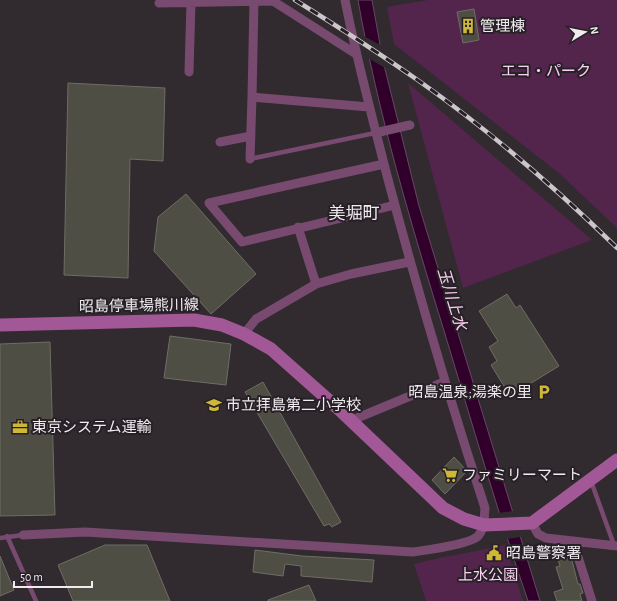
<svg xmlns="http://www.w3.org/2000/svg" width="617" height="601" viewBox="0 0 617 601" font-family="'Alegreya Sans','Noto Sans JP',sans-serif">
<rect width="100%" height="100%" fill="#312a2f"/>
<path fill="#53254c" d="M 428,0 L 617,0 L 617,228 L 560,174 L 394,44 L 387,7 Z
M 408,83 L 592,240 L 463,288 Z
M 505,545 L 523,601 L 426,601 L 414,564 C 444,556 474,552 505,545 Z"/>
<path fill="#30002b" stroke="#694666" d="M 358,0 L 372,0 L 383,61 L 419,206 L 540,601 L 528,601 C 498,513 472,423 445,334 C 411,224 378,114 358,0 Z"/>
<path fill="#312a2f" d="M 362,35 L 382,46 L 387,69 L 366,57 Z
M 514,511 L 521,537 L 506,539 L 498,513 Z"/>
<path fill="#4f4e45" stroke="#6f6d64" d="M 474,9 L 479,40 L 463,43 L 457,12 Z
M 68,83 L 165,88 L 163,161 L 130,159 L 128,278 L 64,275 Z
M 186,194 L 256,274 L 211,314 L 154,251 L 158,217 Z
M 507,294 L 516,308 L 520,305 L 559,366 L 510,396 L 491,365 L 497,361 L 489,347 L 498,341 L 479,311 Z
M 170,336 L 231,344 L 226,385 L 164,378 Z
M 50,342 L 55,515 L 0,516 L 0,344 Z
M 263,382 L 341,522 L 332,527 L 329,524 L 324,526 L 245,392 Z
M 454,457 L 467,471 L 445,494 L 432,480 Z
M 105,545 L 147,545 L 170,601 L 73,601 L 58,565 Z
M 569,549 L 578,584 L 580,584 L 583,593 L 580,594 L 582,601 L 557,601 L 554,592 L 563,589 L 556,567 L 560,566 L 556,553 Z
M 255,550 L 302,556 L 374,560 L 372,582 L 301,576 L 301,566 L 285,564 L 283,576 L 253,572 Z
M 0,556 L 14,590 L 0,596 Z
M 309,585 L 316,601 L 268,601 L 268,600 Z"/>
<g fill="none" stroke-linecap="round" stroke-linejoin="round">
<path stroke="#794a70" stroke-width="4.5" d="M 250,159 L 375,133
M 591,481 L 614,545
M 7,536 L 36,601
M 0,538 L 23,535"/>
<path stroke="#794a70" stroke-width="9" d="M 254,1 L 252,97 L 369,107
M 159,3 L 273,1 L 356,54
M 189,72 L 191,2
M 375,133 L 410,125
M 220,142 L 251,136
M 250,159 L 252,97
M 384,164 L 209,203 L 242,242 L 395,205
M 298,227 L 316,284
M 244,334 L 256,319 L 316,284 L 351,274 L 409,262
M 350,421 L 444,382
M 532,523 L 538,534 L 546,538 L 617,546
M 23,535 L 85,532 L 413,552 C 426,550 467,545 477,537 C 485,530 484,517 485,508 C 448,395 415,282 385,168 C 371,112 356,57 345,0
M 573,541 L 592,601"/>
<path stroke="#a25896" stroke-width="13" d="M 0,325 L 194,320 L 222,325 L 244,334 L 271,349 L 342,412 L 443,508 L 464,519 L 484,525 L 532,523 L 617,460"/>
<g stroke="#cbc6ca" stroke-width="4.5">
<path id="rail" d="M 295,0 C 337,26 379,53 419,81 C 490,131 555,187 617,248"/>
</g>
<use href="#rail" stroke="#272026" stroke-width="3" stroke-dasharray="9" stroke-linecap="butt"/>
</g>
<defs>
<g id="building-bare" transform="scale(1.2)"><path d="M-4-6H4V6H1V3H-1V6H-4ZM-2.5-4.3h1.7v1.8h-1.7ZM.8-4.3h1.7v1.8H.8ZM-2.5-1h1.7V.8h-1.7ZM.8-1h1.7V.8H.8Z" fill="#d0b837" stroke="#272026" stroke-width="2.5" paint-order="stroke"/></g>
<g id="parking-bare" transform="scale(1.2)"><path d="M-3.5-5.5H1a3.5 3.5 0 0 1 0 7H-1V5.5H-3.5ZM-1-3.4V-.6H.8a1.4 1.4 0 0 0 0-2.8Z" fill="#d0b837" stroke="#272026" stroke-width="2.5" paint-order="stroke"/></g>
<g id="school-bare" transform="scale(1.2)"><path d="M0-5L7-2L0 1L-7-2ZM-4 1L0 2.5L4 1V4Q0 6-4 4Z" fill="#d0b837" stroke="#272026" stroke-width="2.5" paint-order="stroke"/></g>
<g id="office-bare" transform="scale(1.2)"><path d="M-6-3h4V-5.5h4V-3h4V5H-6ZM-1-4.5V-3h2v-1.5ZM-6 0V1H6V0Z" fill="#d0b837" stroke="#272026" stroke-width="2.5" paint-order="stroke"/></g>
<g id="supermarket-bare" transform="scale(1.2)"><path d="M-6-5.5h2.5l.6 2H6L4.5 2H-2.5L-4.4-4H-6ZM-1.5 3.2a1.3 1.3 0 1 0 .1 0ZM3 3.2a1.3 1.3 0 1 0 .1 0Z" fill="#d0b837" stroke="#272026" stroke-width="2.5" paint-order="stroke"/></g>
<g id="civic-bare" transform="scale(1.2)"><path d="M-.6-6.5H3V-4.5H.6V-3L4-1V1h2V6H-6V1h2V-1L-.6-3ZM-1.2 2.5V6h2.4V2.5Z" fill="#d0b837" stroke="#272026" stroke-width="2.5" paint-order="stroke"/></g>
</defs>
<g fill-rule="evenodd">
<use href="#building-bare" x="468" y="26"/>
<use href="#parking-bare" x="544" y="392"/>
<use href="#school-bare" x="214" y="405"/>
<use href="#office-bare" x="20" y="427"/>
<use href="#supermarket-bare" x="450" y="475"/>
<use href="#civic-bare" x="494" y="553"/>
</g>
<g text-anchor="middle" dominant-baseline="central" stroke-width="4" stroke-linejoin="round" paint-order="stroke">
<g font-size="15" fill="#efebee" stroke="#272026" text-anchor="start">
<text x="480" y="26">管理棟</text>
<text x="532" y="392" text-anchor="end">昭島温泉;湯楽の里</text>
<text x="226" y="405">市立拝島第二小学校</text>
<text x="32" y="427">東京システム運輸</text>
<text x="462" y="475">ファミリーマート</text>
<text x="506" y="553">昭島警察署</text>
</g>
<g font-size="15" fill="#fad1f2" stroke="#272026">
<text x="546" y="71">エコ・パーク</text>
<text x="488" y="575">上水公園</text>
</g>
<g font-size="15" fill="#efebee" stroke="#272026">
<text transform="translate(139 306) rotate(-1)">昭島停車場熊川線</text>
</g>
<g font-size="16" font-style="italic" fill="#f6cded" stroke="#272026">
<text transform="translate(452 299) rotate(73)">玉川上水</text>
</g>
<g font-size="17" fill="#efebee" stroke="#272026">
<text x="354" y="213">美堀町</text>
</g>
</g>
<g transform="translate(585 32) rotate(80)" stroke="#272026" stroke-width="3" paint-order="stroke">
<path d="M0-3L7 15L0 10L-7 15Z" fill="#efebee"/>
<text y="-6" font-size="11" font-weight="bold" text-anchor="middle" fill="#efebee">N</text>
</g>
<path d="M14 581v6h78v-6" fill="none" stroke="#efebee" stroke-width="2"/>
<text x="20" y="581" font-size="12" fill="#efebee" stroke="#272026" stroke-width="3" paint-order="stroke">50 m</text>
</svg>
